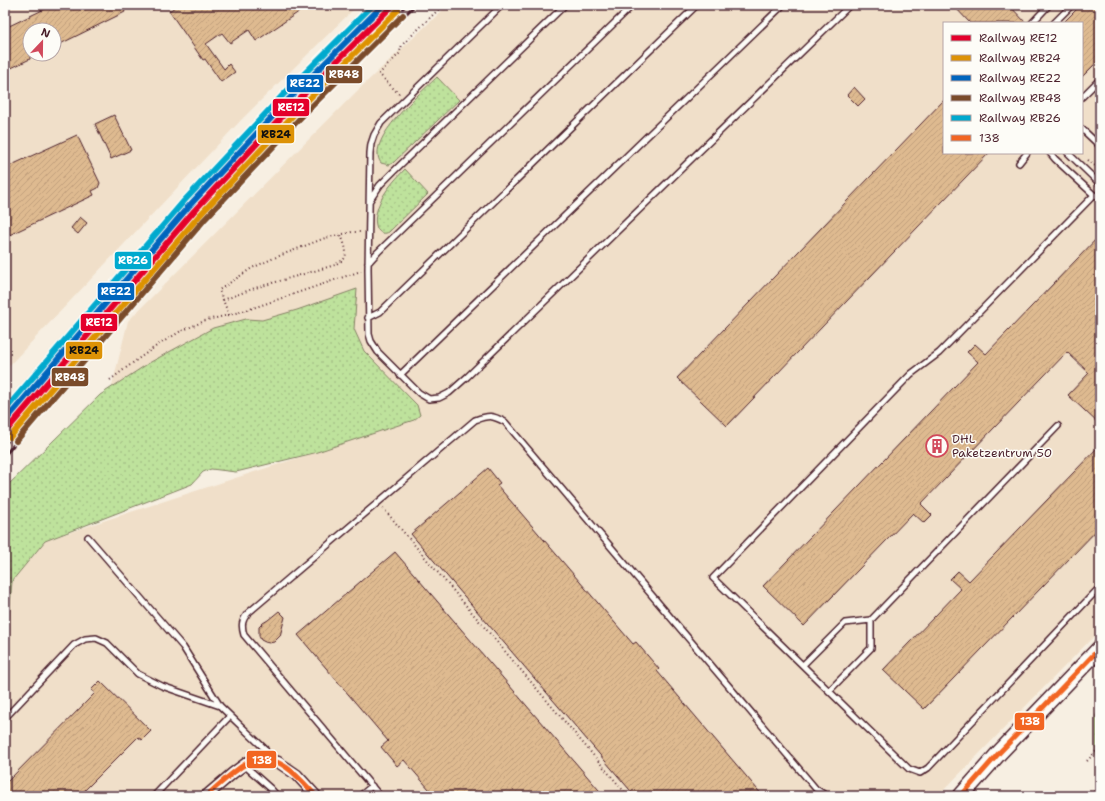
<svg xmlns="http://www.w3.org/2000/svg" width="1105" height="801" viewBox="0 0 1105 801" font-family="'Shantell Sans',sans-serif">
<defs>
<pattern id="grass-dots" width="8" height="8" patternUnits="userSpaceOnUse"><rect width="8" height="8" fill="#bee29c"/><path d="M2 2h.1M6 6h.1" fill="none" stroke="#a5c187" stroke-width="1.8" stroke-linecap="round"/></pattern>
<pattern id="forest-firs" width="22" height="20" patternUnits="userSpaceOnUse"><rect width="22" height="20" fill="#bee29c"/><path d="M5 1l3.5 6h-7zM16 11l3.5 6h-7z" fill="#a5c187"/></pattern>
<pattern id="building-hatch" width="6" height="6" patternUnits="userSpaceOnUse"><rect width="6" height="6" fill="#deba90"/><path d="M-1 1l2-2M0 6l6-6M5 7l2-2" fill="none" stroke="#c09f7c"/></pattern>
</defs>
<rect width="100%" height="100%" fill="#f7efe2"/>
<filter id="ink" filterUnits="userSpaceOnUse"><feTurbulence type="fractalNoise" baseFrequency=".025" numOctaves="2"/><feDisplacementMap in="SourceGraphic" scale="8" xChannelSelector="R" yChannelSelector="G"/><feConvolveMatrix kernelMatrix="1 2 1 2 8 2 1 2 1" color-interpolation-filters="sRGB"/></filter>
<g filter="url(#ink)">
<path fill="#f0dfc9" fill-rule="evenodd" d="M 5,5 L 358,5 L 244,117 L 5,370 ZM 30,30 L 54,30 L 54,54 L 30,54 Z
M 448,5 L 1100,5 L 1100,630 L 938,796 L 5,796 L 5,583 L 12,581 L 45,541 L 97,523 L 362,437 L 106,410 L 128,321 L 356,92 ZM 944,23 L 1082,23 L 1082,153 L 944,153 Z"/>
<path fill="url(#grass-dots)" stroke="#848064" d="M 437,77 L 459,100 L 393,163 L 389,165 L 381,163 C 364,140 422,92 437,77 Z
M 405,169 L 428,194 L 389,232 C 385,234 381,234 378,230 C 375,225 375,219 376,214 C 380,195 393,182 405,169 Z
M 357,289 L 354,329 L 364,351 L 417,405 L 420,415 L 414,420 L 314,453 L 236,472 L 211,469 L 203,472 L 192,484 L 45,541 L 12,581 L 8,630 L 5,630 L 5,488 L 100,395 L 149,363 L 213,328 L 246,319 L 262,320 L 297,310 Z"/>
<path fill="url(#forest-firs)" stroke="#848064" d="M 1100,710 L 1100,762 L 1096,754 L 1096,715 Z"/>
<path fill="url(#building-hatch)" stroke="#4a1f2b" d="M 53,5 L 122,5 L 125,12 L 54,47 L 54,30 L 30,30 L 30,59 L 5,71 L 5,28 Z
M 178,5 L 309,5 L 256,41 L 249,30 L 230,43 L 222,33 L 206,44 L 224,69 L 229,64 L 235,72 L 221,82 L 205,59 L 203,60 L 169,11 Z
M 953,5 L 1009,5 L 1026,23 L 970,23 Z
M 1081,5 L 1100,5 L 1100,59 L 1082,77 L 1082,23 L 1063,23 Z
M 854,87 L 865,99 L 858,106 L 847,95 Z
M 944,100 L 944,153 L 989,153 L 727,426 L 677,378 Z
M 114,115 L 131,150 L 111,159 L 95,124 Z
M 77,135 L 100,183 L 98,188 L 92,191 L 94,195 L 5,237 L 5,168 Z
M 80,217 L 87,223 L 78,234 L 71,228 Z
M 1100,235 L 1100,425 L 1068,395 L 1089,373 L 1067,352 L 921,504 L 932,515 L 924,523 L 913,513 L 804,626 L 763,586 L 978,362 L 967,352 L 975,344 L 986,354 Z
M 1100,445 L 1100,527 L 924,709 L 883,670 L 961,589 L 950,579 L 958,571 L 969,581 Z
M 488,468 L 500,483 L 497,485 L 633,644 L 636,642 L 659,669 L 657,671 L 763,796 L 635,796 L 411,534 Z
M 395,552 L 604,796 L 435,796 L 404,760 L 397,766 L 381,747 L 388,741 L 298,635 Z
M 279,611 L 285,617 L 280,636 L 274,642 L 269,643 L 265,642 L 261,640 L 259,636 L 259,627 L 263,623 L 268,620 Z
M 100,681 L 151,731 L 142,740 L 138,737 L 79,796 L 5,796 L 5,784 L 95,693 L 91,690 Z"/>
<g fill="none" stroke-linecap="round" stroke-linejoin="round">
<g stroke="#4a1f2b" stroke-width="8">
<path id="service" d="M 502,5 L 381,123 L 374,135 L 371,144 L 370,153 L 368,269 L 369,334 L 371,341 L 378,352 L 419,393 L 429,399 L 439,398 L 449,393 L 467,377 L 850,5
M 1032,23 L 1049,5
M 1054,23 L 1072,5
M 1082,97 L 1100,79
M 1082,129 L 1100,146
M 1050,153 L 1055,159 L 1094,195 L 1100,197
M 1068,153 L 1100,184
M 1019,163 L 1027,153
M 1094,195 L 939,353 L 911,374 L 713,578 L 909,769 L 920,773 L 928,768 L 1100,587
M 370,200 L 380,185 L 393,172 L 565,5
M 368,263 L 378,252 L 633,5
M 368,318 L 380,312 L 697,5
M 400,375 L 783,5
M 88,537 L 183,647 L 220,706
M 803,665 L 845,623 L 871,620 L 1058,426
M 829,691 L 871,648 L 871,620
M 5,718 L 74,645 L 85,639 L 96,638 L 107,643 L 138,674 L 162,686 L 220,706 L 265,749 L 269,760
M 244,765 L 270,788 L 277,796
M 154,796 L 230,716
M 360,796 L 372,786
M 380,796 L 244,635 C 241,625 242,620 248,613 L 475,420 C 489,415 492,415 505,422 L 816,789 L 827,796"/>
</g>
<g stroke="#4a1f2b" stroke-width="13">
<path id="minor" d="M 206,796 L 233,773 L 248,762 L 262,759 L 278,762 L 297,775 L 316,796"/>
</g>
<g stroke="#4a1f2b" stroke-width="18">
<path id="secondary" d="M 961,796 L 999,753 L 1100,648"/>
</g>
<path stroke="#4a1f2b" stroke-width="2" stroke-dasharray="1 3" stroke-linecap="butt" d="M 399,94 L 379,74 L 399,54 L 402,45 L 443,5
M 1088,160 L 1100,170
M 223,300 L 255,288 L 335,265 C 337,263 342,261 344,259 C 349,252 343,241 341,235
M 229,315 L 219,290 L 252,268 L 274,258 L 325,238 L 352,232 L 361,232
M 110,380 L 138,359 L 158,345 L 181,331 L 195,325 L 207,320 L 229,315 L 253,308 L 361,271
M 383,508 L 628,796
M 1087,761 L 1100,747"/>
<use href="#service" stroke="#fdfcf7" stroke-width="5"/>
<use href="#minor" stroke="#fdfcf7" stroke-width="10"/>
<use href="#secondary" stroke="#fdfcf7" stroke-width="15"/>
<path stroke="#4a1f2b" stroke-width="3" d="M 5,444 C 73,364 141,282 212,204 C 274,135 340,70 406,5
M 5,455 L 176,254 L 216,208 L 319,100 L 415,5"/>
<g stroke="#fdfcf7" stroke-width="8">
<path id="bus-1" d="M 206,796 C 219,785 232,772 247,763 C 249,761 253,761 256,760 C 282,755 300,779 316,796
M 961,796 L 999,753 L 1100,648"/>
</g>
<use href="#bus-1" stroke="#f26522" stroke-width="5"/>
<g stroke="#fdfcf7" stroke-width="9">
<path id="rail-1" d="M 5,432 L 194,211 L 293,105 L 393,5"/>
</g>
<g stroke="#fdfcf7" stroke-width="9">
<path id="rail-2" d="M 10,437 L 199,216 L 298,110 L 398,10"/>
</g>
<g stroke="#fdfcf7" stroke-width="9">
<path id="rail-3" d="M 5,421 L 189,206 L 288,100 L 383,5"/>
</g>
<g stroke="#fdfcf7" stroke-width="9">
<path id="rail-4" d="M 16,441 L 204,220 L 303,115 L 403,15"/>
</g>
<g stroke="#fdfcf7" stroke-width="9">
<path id="rail-5" d="M 5,410 L 184,201 L 283,95 L 373,5"/>
</g>
<use href="#rail-1" stroke="#e4002b" stroke-width="6"/>
<use href="#rail-2" stroke="#dd9206" stroke-width="6"/>
<use href="#rail-3" stroke="#0065bd" stroke-width="6"/>
<use href="#rail-4" stroke="#7a4b2a" stroke-width="6"/>
<use href="#rail-5" stroke="#00a9ce" stroke-width="6"/>
</g>
</g>
<defs>
<g id="building-ring" transform="scale(1.15)"><circle r="9.5" fill="#fdfcf7" stroke="#d1495b" stroke-width="1.5"/><path d="M-4-6H4V6H1V3H-1V6H-4ZM-2.5-4.3h1.7v1.8h-1.7ZM.8-4.3h1.7v1.8H.8ZM-2.5-1h1.7V.8h-1.7ZM.8-1h1.7V.8H.8Z" fill="#d1495b"/></g>
</defs>
<g fill-rule="evenodd">
<use href="#building-ring" x="937" y="446"/>
</g>
<g text-anchor="middle" dominant-baseline="central" stroke-width="3" stroke-linejoin="round" paint-order="stroke">
<g font-size="12" fill="#4a1f2b" stroke="#fdfcf7" text-anchor="start">
<text x="952" y="439">DHL<tspan x="952" dy="14">Paketzentrum 50</tspan></text>
</g>
</g>
<g stroke="#fdfcf7" stroke-width="1.5">
<rect x="325" y="65" width="38" height="19" rx="4" fill="#7a4b2a"/>
<rect x="286" y="74" width="38" height="19" rx="4" fill="#0065bd"/>
<rect x="272" y="98" width="38" height="19" rx="4" fill="#e4002b"/>
<rect x="257" y="124" width="38" height="20" rx="4" fill="#dd9206"/>
<rect x="114" y="251" width="38" height="19" rx="4" fill="#00a9ce"/>
<rect x="97" y="282" width="38" height="19" rx="4" fill="#0065bd"/>
<rect x="80" y="313" width="38" height="19" rx="4" fill="#e4002b"/>
<rect x="65" y="341" width="38" height="19" rx="4" fill="#dd9206"/>
<rect x="51" y="367" width="38" height="20" rx="4" fill="#7a4b2a"/>
<rect x="1014" y="712" width="31" height="19" rx="4" fill="#f26522"/>
<rect x="246" y="750" width="31" height="19" rx="4" fill="#f26522"/>
</g>
<g font-size="11" text-anchor="middle" font-weight="bold" fill="#fff">
<text x="344" y="78">RB48</text>
<text x="305" y="87">RE22</text>
<text x="291" y="111">RE12</text>
<text x="133" y="264">RB26</text>
<text x="116" y="295">RE22</text>
<text x="99" y="326">RE12</text>
<text x="70" y="381">RB48</text>
<text x="1030" y="725">138</text>
<text x="262" y="764">138</text>
</g>
<g font-size="11" text-anchor="middle" font-weight="bold" fill="#111">
<text x="276" y="138">RB24</text>
<text x="84" y="354">RB24</text>
</g>
<rect width="1105" height="801" fill="none" stroke="#fdfcf7" stroke-width="20"/>
<rect x="10" y="10" width="1085" height="781" fill="none" stroke="#4a1f2b" stroke-width="1.5" filter="url(#ink)"/>
<rect x="943" y="22" width="140" height="132" fill="#fdfcf7" stroke="#b5a4a5"/>
<rect x="951" y="35" width="20" height="6" fill="#e4002b" stroke="#b5a4a5"/>
<text x="979" y="42" font-size="12" fill="#4a1f2b">Railway RE12</text>
<rect x="951" y="55" width="20" height="6" fill="#dd9206" stroke="#b5a4a5"/>
<text x="979" y="62" font-size="12" fill="#4a1f2b">Railway RB24</text>
<rect x="951" y="75" width="20" height="6" fill="#0065bd" stroke="#b5a4a5"/>
<text x="979" y="82" font-size="12" fill="#4a1f2b">Railway RE22</text>
<rect x="951" y="95" width="20" height="6" fill="#7a4b2a" stroke="#b5a4a5"/>
<text x="979" y="102" font-size="12" fill="#4a1f2b">Railway RB48</text>
<rect x="951" y="115" width="20" height="6" fill="#00a9ce" stroke="#b5a4a5"/>
<text x="979" y="122" font-size="12" fill="#4a1f2b">Railway RB26</text>
<rect x="951" y="135" width="20" height="6" fill="#f26522" stroke="#b5a4a5"/>
<text x="979" y="142" font-size="12" fill="#4a1f2b">138</text>
<g transform="translate(42 42) rotate(22)"><circle r="19" fill="#fdfcf7" stroke="#b5a4a5"/>
<path d="M0-3L7 15L0 10L-7 15Z" fill="#d1495b"/>
<text y="-6" font-size="11" font-weight="bold" text-anchor="middle" fill="#4a1f2b">N</text>
</g>
</svg>
